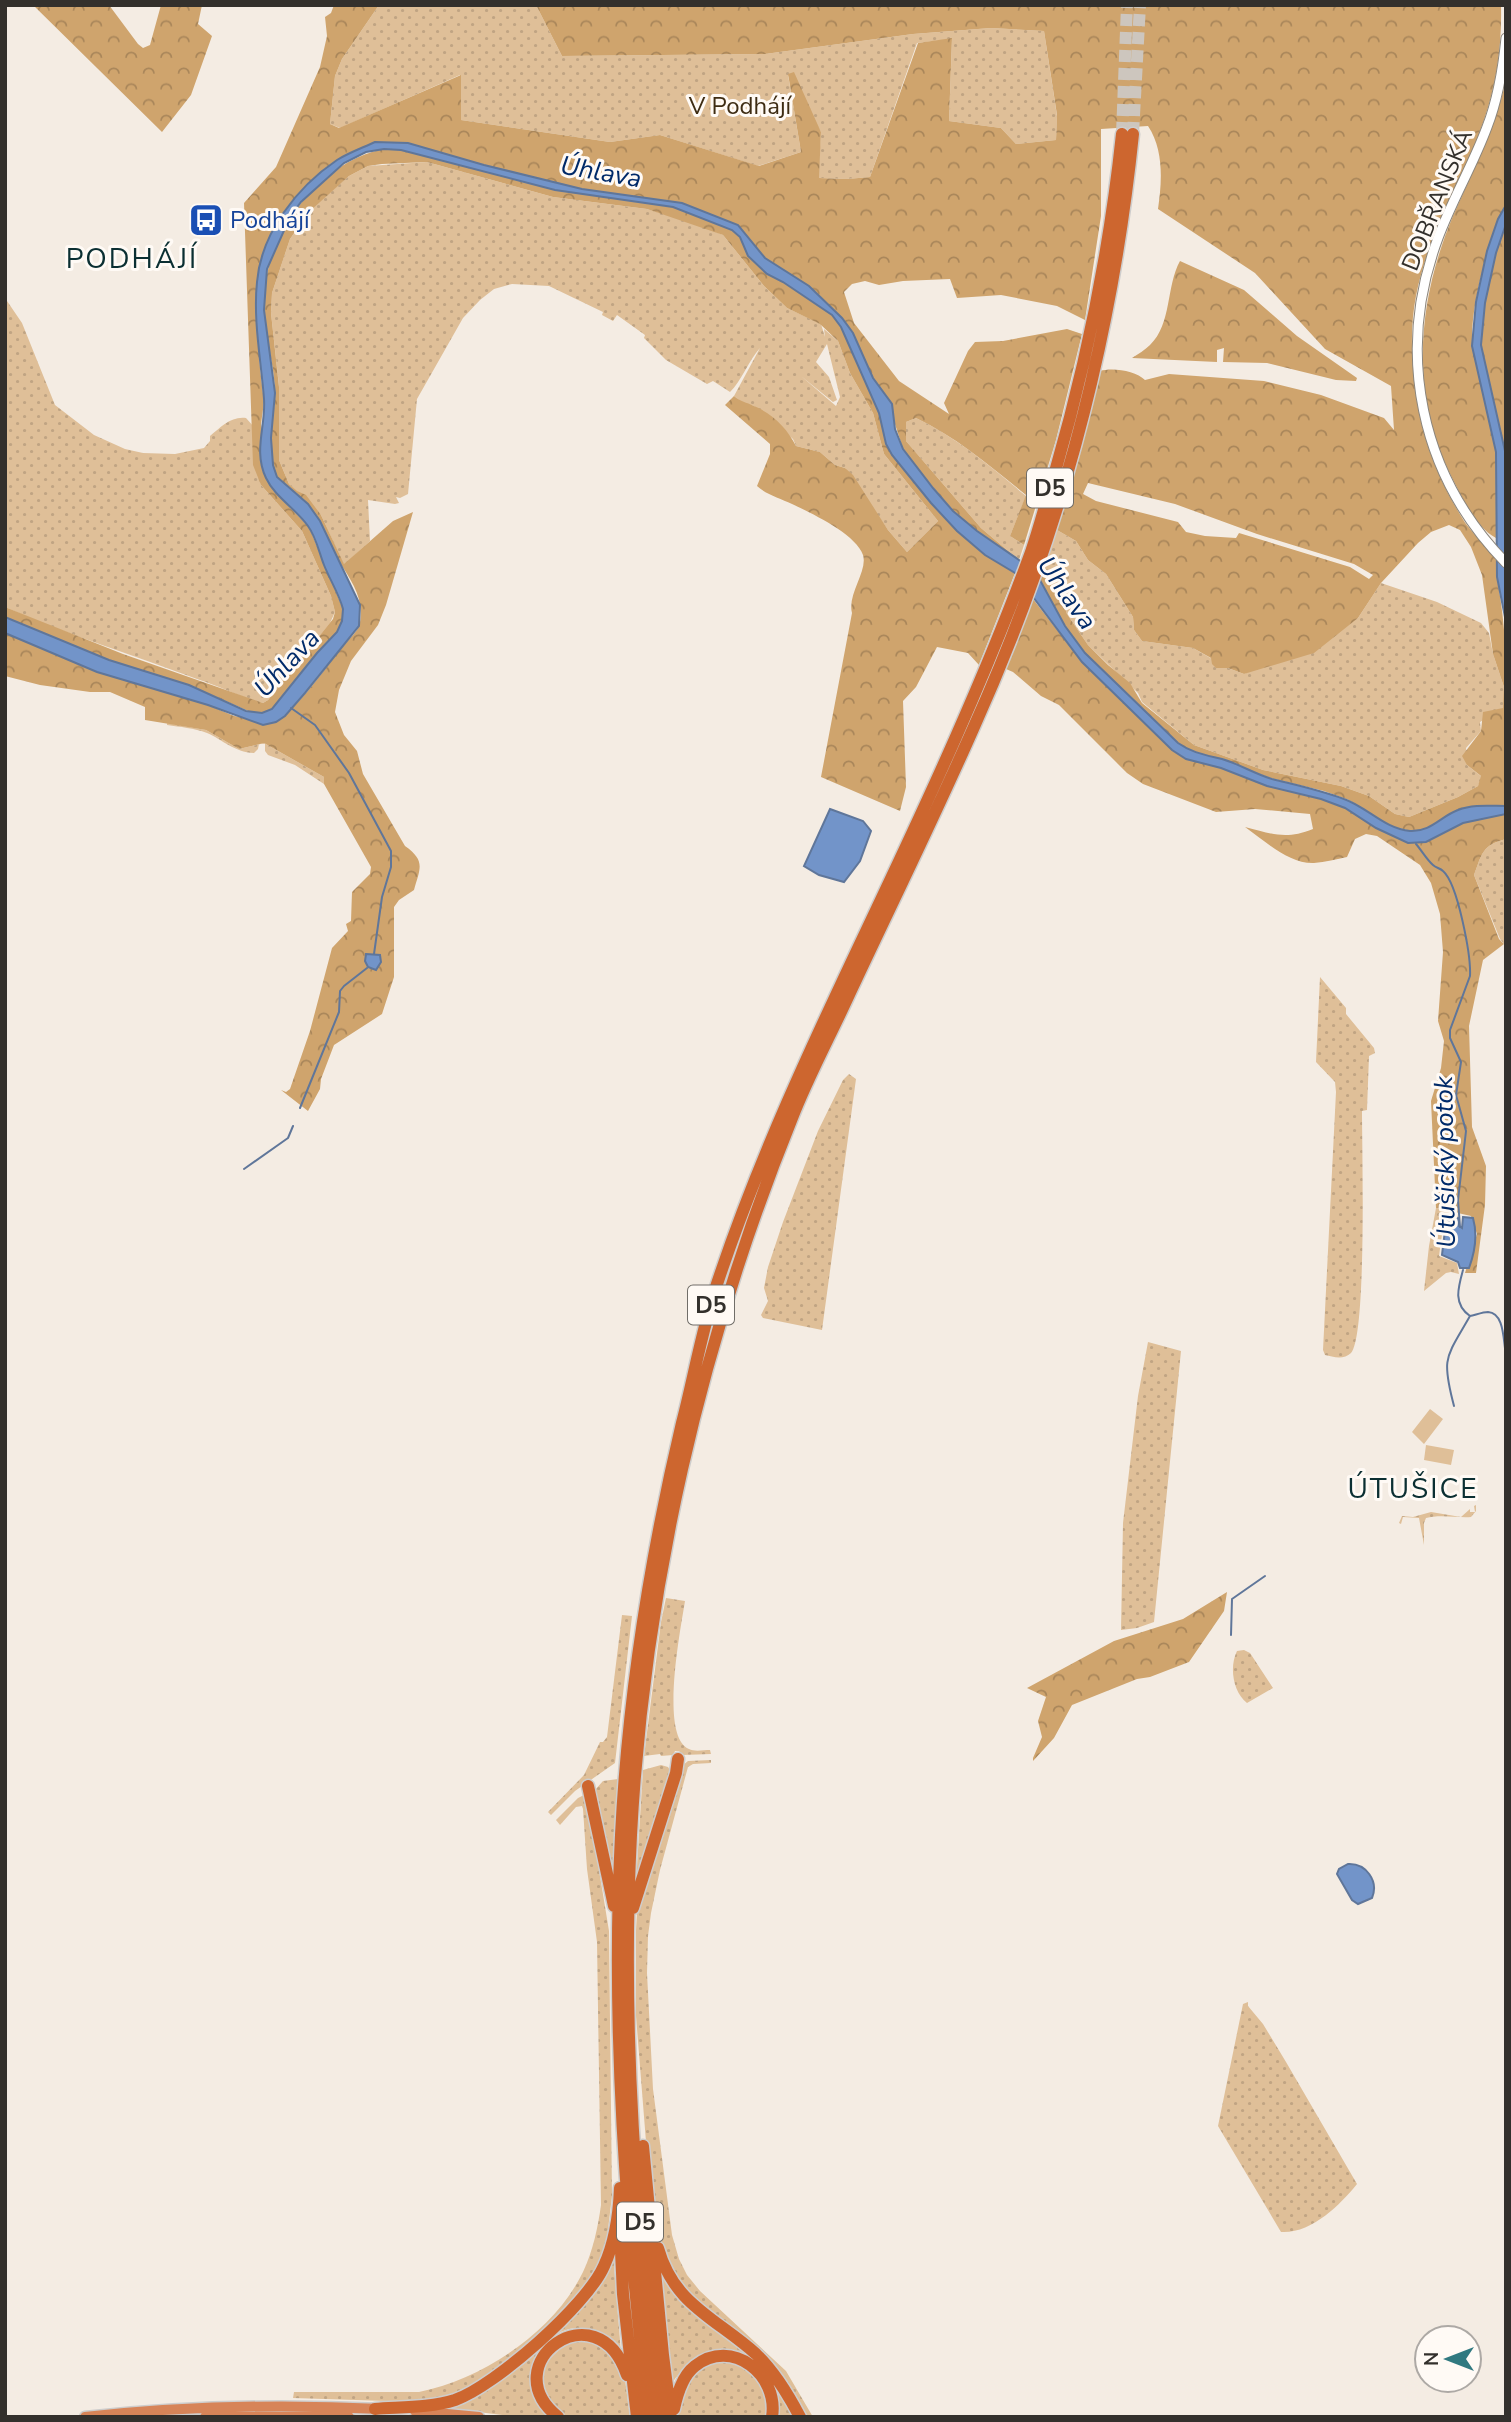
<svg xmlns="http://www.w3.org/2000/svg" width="1511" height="2422" viewBox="0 0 1511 2422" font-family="'Nunito Sans',sans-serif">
<defs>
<pattern id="grass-dots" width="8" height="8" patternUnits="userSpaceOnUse" patternTransform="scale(1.75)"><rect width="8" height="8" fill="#dfbf98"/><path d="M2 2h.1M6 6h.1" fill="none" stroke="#c0a483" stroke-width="1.8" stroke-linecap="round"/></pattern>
<pattern id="forest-crowns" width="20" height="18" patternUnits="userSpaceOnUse" patternTransform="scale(1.75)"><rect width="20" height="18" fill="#cfa46d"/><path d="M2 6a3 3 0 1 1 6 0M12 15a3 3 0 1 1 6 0" fill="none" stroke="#a9865a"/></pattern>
</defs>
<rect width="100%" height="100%" fill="#f4ece3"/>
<path fill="url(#grass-dots)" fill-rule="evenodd" d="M 379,5 L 536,5 L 562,56 L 765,54 L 913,34 L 991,28 L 1044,31 L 1057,116 L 1056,140 L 1016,144 L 1001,128 L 949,121 L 952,39 L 917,43 L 870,177 L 847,179 L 818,178 L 821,132 L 788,75 L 801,152 L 758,166 L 660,135 L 610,142 L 461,120 L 460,75 L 340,128 L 330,124 L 335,76 L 342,59 Z
M 427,162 L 553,197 L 647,209 L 700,225 L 723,235 L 764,286 L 787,308 L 821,324 L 825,337 L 824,329 L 838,341 L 850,373 L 873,413 L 884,454 L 938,521 L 907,552 L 888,530 L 845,468 L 835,465 L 820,452 L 796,446 L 793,439 L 754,406 L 743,403 L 734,396 L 760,348 C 749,360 741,382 730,392 L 713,381 L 707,384 L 666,360 L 644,338 L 645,335 L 617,315 L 613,321 L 602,315 L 603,312 L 549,286 L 512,284 L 494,289 L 480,300 L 463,318 L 417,399 L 408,494 L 400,498 L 396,497 L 399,503 L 395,504 L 368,500 L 370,541 L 344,565 L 321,515 L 289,484 L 279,460 L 279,386 L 271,313 L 272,293 L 290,239 L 309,212 L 329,193 L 349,176 L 368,166 ZM 827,344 L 840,397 L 836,406 L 801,376 L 833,402 L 837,400 L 829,377 L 816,362 Z
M 5,298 L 22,323 L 55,405 L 94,435 L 125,449 L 143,453 L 175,454 L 204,448 L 210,441 L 210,436 C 221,427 231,416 246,418 L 254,427 L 261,485 L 302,531 L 331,596 L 335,612 L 330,623 L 268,700 L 263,703 C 240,697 219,686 197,679 C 133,655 68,635 5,607 Z
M 916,418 C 958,438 991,467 1026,496 L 1010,536 L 1024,545 L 1019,560 L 981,528 L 906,441 L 906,422 Z
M 1057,530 L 1076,541 L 1088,560 L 1106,574 L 1133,617 L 1134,630 L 1142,641 L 1193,648 L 1228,668 L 1244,674 L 1358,618 L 1381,583 L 1437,602 L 1481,623 L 1489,633 L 1493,654 L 1504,687 L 1504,708 L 1480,722 L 1481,731 L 1466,748 L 1467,765 L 1482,777 L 1478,786 L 1458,797 L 1409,817 L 1395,814 L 1369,796 L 1341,786 L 1263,770 L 1194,745 L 1142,702 L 1138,693 L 1088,645 L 1067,614 L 1063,603 L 1042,572 Z
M 167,723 L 206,730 L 239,749 L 264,743 L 324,777 L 324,784 L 295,765 L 268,755 L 265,751 L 265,744 L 259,744 L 258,749 L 254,753 C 234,752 223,740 207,733 C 194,728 180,727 167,725 Z
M 1506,839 L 1506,943 L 1504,944 L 1500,939 L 1474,875 C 1482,854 1482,845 1506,839 Z
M 1320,977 L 1346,1008 L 1346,1014 L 1374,1048 L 1375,1053 L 1369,1056 L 1367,1110 L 1362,1111 C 1362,1144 1367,1336 1351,1353 C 1344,1360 1333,1357 1325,1355 L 1323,1350 L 1336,1092 L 1335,1082 L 1316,1062 Z
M 849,1074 L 856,1079 L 822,1330 L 763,1318 L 761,1315 L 768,1301 L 764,1288 L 768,1267 L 783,1222 L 818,1131 L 843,1080 Z
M 1436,1208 L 1457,1213 L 1458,1217 L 1444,1220 L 1439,1256 L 1457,1263 L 1459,1274 L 1451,1272 L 1446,1273 L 1424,1291 L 1429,1246 Z
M 1148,1342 L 1181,1351 L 1154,1622 L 1137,1628 L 1121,1630 L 1123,1523 L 1138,1396 Z
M 1476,1505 L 1476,1511 L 1471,1517 C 1457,1518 1440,1514 1426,1518 L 1424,1523 L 1424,1545 L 1419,1518 L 1403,1517 L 1401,1524 L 1399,1523 L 1402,1516 L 1413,1517 L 1431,1512 L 1461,1517 L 1470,1509 L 1470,1512 L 1475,1512 L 1474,1506 Z
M 666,1598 L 685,1601 C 681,1627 659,1737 689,1749 C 694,1752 704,1750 710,1750 L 711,1754 L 682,1755 L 679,1751 L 675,1751 L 673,1755 L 661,1756 L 660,1754 L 644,1756 L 661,1622 Z
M 622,1615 L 632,1616 L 615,1763 L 575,1791 L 551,1815 L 548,1812 L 584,1775 L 600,1742 L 603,1742 L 607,1737 Z
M 1244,1650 L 1250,1653 L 1273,1688 L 1247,1703 C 1233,1692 1229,1667 1237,1651 Z
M 711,1760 L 711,1763 L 693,1764 L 688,1767 L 660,1870 L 651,1913 L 648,1936 L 647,1973 L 653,2089 L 672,2235 L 679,2259 L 687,2275 L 700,2291 L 786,2371 L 813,2417 L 803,2417 L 793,2397 L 687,2295 L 661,2249 L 656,2230 L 650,2192 L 636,2016 L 636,1930 L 637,1912 L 682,1766 L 688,1761 Z
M 661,1765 L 668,1767 L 671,1772 L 636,1882 L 643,1770 Z
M 618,1779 L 612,1883 L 595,1790 L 603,1781 Z
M 584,1795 L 591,1821 L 609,1931 L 612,2196 L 606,2246 L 600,2266 L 576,2300 L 518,2354 L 462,2393 L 417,2402 L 293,2398 L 294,2392 L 419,2392 C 483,2379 554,2332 583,2272 C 593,2251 598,2227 601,2205 L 597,1942 L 587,1869 L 583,1809 L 582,1806 L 576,1807 L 560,1825 L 556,1820 L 578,1798 Z
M 1248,2002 L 1248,2006 L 1263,2024 L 1286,2062 L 1357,2184 C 1340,2205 1311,2234 1281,2232 L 1218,2126 L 1243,2004 Z
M 613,2253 L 621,2353 C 616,2348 612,2341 606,2337 C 556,2303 501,2374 549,2417 L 518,2417 L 438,2407 L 459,2403 L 580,2307 Z
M 658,2270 L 681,2302 L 760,2364 L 795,2417 L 776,2417 L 777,2412 L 740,2354 C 717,2360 681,2361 671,2386 Z
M 564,2341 L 598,2341 L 624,2372 L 630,2417 L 563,2417 L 548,2405 L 541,2367 L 562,2347 Z
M 720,2361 C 730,2362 746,2365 753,2373 C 759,2380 758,2386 767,2391 L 768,2417 L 677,2417 L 678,2398 L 698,2368 Z"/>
<path fill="url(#forest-crowns)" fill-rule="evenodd" d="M 33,5 L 109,5 L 138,44 L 143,48 L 150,45 L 161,5 L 202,5 L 198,24 L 212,36 L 191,95 L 162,132 Z
M 334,5 L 379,5 L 342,59 L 335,76 L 330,124 L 339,128 L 461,75 L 461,120 L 610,142 L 660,135 L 759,166 L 801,152 L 788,74 L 794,72 L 821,132 L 819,178 L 847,179 L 870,177 L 918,43 L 952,38 L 949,121 L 1001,128 L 1016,144 L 1056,140 L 1057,115 L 1044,31 L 991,28 L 913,34 L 765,54 L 562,56 L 536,5 L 1501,5 C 1502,44 1497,83 1484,120 C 1457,199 1410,257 1412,345 C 1413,413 1429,464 1464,521 C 1471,532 1493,553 1497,562 C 1499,568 1497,577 1498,584 C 1511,656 1506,732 1506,806 L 1473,806 L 1457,810 L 1427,829 L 1411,831 L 1394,827 L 1380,820 L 1349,800 L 1324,791 L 1270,778 L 1224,760 L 1190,751 L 1178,743 L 1085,653 L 1065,626 L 1040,580 L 1042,572 L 1063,603 L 1067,614 L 1088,645 L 1108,665 L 1130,683 L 1142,703 L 1194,745 L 1263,770 L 1341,786 L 1369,796 L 1395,814 L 1409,817 L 1458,797 L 1478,786 L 1481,776 L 1467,765 L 1462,756 L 1481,731 L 1483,712 L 1503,708 L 1504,687 L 1493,654 L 1482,575 L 1471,547 L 1460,530 L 1449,525 L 1431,532 L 1418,543 L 1381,583 L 1358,618 L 1314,653 L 1244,674 L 1228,668 L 1216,668 L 1212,664 L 1211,658 L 1193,648 L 1142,641 L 1134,630 L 1133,617 L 1106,574 L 1088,560 L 1076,541 L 1057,530 L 1083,441 L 1100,371 C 1113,367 1136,371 1145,380 L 1169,374 L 1264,381 L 1321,395 L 1384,418 L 1394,430 L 1391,386 L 1325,349 L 1255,273 L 1158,209 C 1162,182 1164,150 1148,126 L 1101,129 L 1101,216 L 1085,320 L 1057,306 L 1001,295 L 957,298 L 950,279 L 903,281 L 879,285 L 865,281 L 852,284 L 844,292 L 854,323 L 899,381 L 949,414 L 944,403 L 968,351 L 975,342 L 1003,341 L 1067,329 L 1082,334 L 1056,440 L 1024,545 L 1010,536 L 1026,495 C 991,467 958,438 916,418 L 906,422 L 906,441 L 981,528 L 1019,560 L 977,531 L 953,511 L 913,463 L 903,449 L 886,396 L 873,378 L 842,318 L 809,286 L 765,258 L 738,225 L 682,203 L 582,189 L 484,165 L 408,143 L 375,142 L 350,153 L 324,169 L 293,201 L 280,217 L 267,243 L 256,285 L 260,368 L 264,402 L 261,424 L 273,490 L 309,527 L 343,609 L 342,621 L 337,632 L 317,653 L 272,709 L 262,713 L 253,713 L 189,685 L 109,660 L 5,617 L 5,607 L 123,654 L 263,703 L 268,700 L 333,619 L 335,612 L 331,596 L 302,531 L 261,485 L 253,465 L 244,203 L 276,167 L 320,67 L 327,36 L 325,17 L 331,13 ZM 1088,483 L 1175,504 L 1257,534 L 1354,564 L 1373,575 L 1369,579 L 1350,567 L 1239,533 L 1236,538 L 1205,536 L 1186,532 L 1178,522 L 1096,501 L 1083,494 Z
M 1506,81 L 1506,205 C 1490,235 1467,315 1473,349 C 1479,384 1493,418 1496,453 C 1499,481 1496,510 1496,538 C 1475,527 1461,495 1450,474 C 1409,391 1418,299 1453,216 C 1473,171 1494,129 1506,81 Z
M 384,149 L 401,150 L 555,190 L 673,207 L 732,230 L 741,237 L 748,256 L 767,274 L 783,282 L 832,315 L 841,327 L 879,413 L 886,444 L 892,455 C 932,502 960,540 1015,573 L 979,665 L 968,653 L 937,647 L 916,687 L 903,701 L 906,787 L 900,811 L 821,777 L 852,613 C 847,594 868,571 863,555 C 856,534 811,513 792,504 C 780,498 767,495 757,486 L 770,454 L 770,444 L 725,405 L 734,396 C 741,402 746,402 754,406 C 773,414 787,428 796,446 L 820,452 L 835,465 L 845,468 L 853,475 L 888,530 L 907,552 L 938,521 L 884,454 L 873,413 L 850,373 L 838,341 L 820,324 L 787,308 L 764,286 L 723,235 L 647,209 L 553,197 L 427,162 L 382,164 L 368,166 L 349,176 L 309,212 L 290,239 L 272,293 L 271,313 L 279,387 L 279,460 L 289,484 L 297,491 L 306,495 L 321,515 L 344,564 L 393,521 L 413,512 L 386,605 L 378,625 L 351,661 L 339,690 L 335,712 L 344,735 L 357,751 L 363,774 L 405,846 C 426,861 420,868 414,890 L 399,900 L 394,907 L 394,977 L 382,1014 L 334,1045 L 321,1079 L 320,1089 L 308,1111 L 281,1090 L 286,1092 L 290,1089 L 310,1031 L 332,948 L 348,931 L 346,924 L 351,921 L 352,892 L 370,874 L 371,867 L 324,784 L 324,777 L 264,743 L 239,749 L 206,730 L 145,720 L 145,707 L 110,692 L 90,692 L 40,685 L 5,676 L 5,633 L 97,672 L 208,705 L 234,716 L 276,722 C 302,703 322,672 342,647 C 347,641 356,633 359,626 C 361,621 361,610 360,605 C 358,588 345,572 337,557 C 328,541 320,521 309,506 C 301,495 286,489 278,478 C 263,457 275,418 275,394 C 275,366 265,338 264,310 C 260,241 316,162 384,149 Z
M 1506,224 L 1506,551 L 1505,451 L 1481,345 L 1485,303 L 1496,253 Z
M 1180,261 L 1244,290 L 1297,336 L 1357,378 L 1356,381 L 1336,380 L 1267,363 L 1223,362 L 1224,348 L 1217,350 L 1217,362 L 1132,358 C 1138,354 1145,350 1150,345 C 1172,324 1166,286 1180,261 Z
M 1033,599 L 1082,662 L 1172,750 L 1186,759 L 1221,768 L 1267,786 L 1321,799 L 1345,808 L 1376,828 L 1408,843 L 1426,842 L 1463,823 L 1506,814 L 1506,839 C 1482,845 1482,854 1474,875 L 1499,939 L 1504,944 L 1483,960 L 1469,1026 L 1472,1127 L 1486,1166 L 1485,1205 L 1476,1273 L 1465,1273 L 1477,1234 L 1471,1216 L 1436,1208 L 1431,1101 L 1441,1068 L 1444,1041 L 1438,1021 L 1443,952 L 1440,914 L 1431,883 L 1420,865 L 1377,836 L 1366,834 L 1355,839 L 1347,857 C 1337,859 1325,862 1314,863 C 1289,864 1265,841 1245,827 C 1272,834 1286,840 1313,829 L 1310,814 L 1255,809 L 1216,812 L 1143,784 L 1127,773 L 1059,705 L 1041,696 L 1013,672 L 1006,669 Z
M 1227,1592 L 1224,1611 L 1189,1662 L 1150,1677 L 1137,1679 L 1072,1705 L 1054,1738 L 1033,1761 L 1033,1758 L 1042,1737 L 1038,1721 L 1046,1697 L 1027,1688 L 1114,1641 L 1183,1619 Z"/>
<path fill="#dfbf98" d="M 1430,1409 L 1443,1419 L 1424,1444 L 1412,1432 Z
M 1426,1445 L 1454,1450 L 1451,1465 L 1424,1460 Z"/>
<path fill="#7294c9" stroke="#5f769a" stroke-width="2" d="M 375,142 L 408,143 L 484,165 L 582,189 L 682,203 L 738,225 L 765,258 L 809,286 L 842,318 L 853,333 L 873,378 L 892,404 L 895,429 L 903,449 L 933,488 L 953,511 L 977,531 L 1019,560 L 1040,580 L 1065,626 L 1085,653 L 1178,743 C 1192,753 1206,755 1222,759 C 1239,764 1255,774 1272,779 C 1296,785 1320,790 1344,799 C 1367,807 1385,829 1410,831 C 1431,832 1441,816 1458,810 C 1473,804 1490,806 1506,806 L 1506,814 L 1463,823 L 1426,842 L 1408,843 L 1376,828 L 1345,808 L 1321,799 L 1267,786 L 1221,768 L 1186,759 L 1172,750 L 1082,662 L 1015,573 L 985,555 L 957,531 L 931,503 L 892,455 L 886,444 L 879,413 L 841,327 L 832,315 L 783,282 L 767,274 L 748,256 L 740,237 L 732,230 L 673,207 L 555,190 L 401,150 L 384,149 L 366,152 L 344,163 L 301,202 L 290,217 L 267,269 L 264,310 L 275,393 L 271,438 L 273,465 L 277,477 L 308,504 L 320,521 L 360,605 L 359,626 L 305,693 L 285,716 L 276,722 L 263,725 L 208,705 L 97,672 L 5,633 L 5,617 L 109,660 L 189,685 L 246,711 L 262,713 L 272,709 L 317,653 L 337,632 L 342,621 L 343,609 C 339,594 330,580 324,565 C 319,552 316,537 308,526 C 295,508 275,497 266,478 C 253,451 266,426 264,399 C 261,360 253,320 257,282 C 261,233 297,187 337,160 C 348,153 362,148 375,142 Z
M 1506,205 L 1506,224 L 1496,253 L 1485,303 L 1481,345 L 1505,451 L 1506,622 L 1497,577 L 1496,452 L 1472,346 L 1476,302 L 1487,251 L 1498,219 Z
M 830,809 L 863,821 L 871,831 L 860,861 L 844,882 L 819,875 L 804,866 Z
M 366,954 L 380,955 L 381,962 L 376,970 L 368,967 L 365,961 Z
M 1463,1217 L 1473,1218 C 1478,1236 1475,1252 1469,1268 L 1460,1268 L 1458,1262 L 1442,1255 L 1446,1222 L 1458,1218 L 1459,1226 L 1462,1228 Z
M 1348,1864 C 1366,1863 1379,1881 1372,1898 L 1358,1904 L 1352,1900 L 1337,1874 L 1339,1869 Z"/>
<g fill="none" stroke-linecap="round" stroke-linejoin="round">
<path stroke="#5f769a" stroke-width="2" d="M 291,708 L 315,725 L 349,773 L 391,851 L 391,867 L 382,897 L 374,954
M 1416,844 C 1422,851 1427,860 1433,865 C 1436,868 1440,868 1443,871 C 1458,884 1471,956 1470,976 L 1450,1030 L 1450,1038 L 1461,1062 L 1456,1095 L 1466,1131 L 1458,1200 L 1460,1227
M 300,1108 L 339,1012 L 340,991 L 344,986 L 367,968
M 244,1169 L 288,1138 L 293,1126
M 1463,1270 C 1458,1288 1453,1304 1470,1316 C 1475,1315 1483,1312 1488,1312 C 1505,1313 1503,1342 1506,1354
M 1454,1406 C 1441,1357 1446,1358 1470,1316
M 1231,1635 L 1232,1599 L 1265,1576"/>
<path stroke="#cdc6be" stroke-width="12" stroke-dasharray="12 6" stroke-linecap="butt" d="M 1122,134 L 1127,5
M 1133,134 L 1140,5"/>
<g stroke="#8b857c" stroke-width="11">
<path id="secondary" d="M 1506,38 C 1503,68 1498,99 1487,127 C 1473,165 1452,200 1438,238 C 1395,353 1420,475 1506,563"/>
</g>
<g stroke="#cecdcc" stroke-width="13">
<path id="trunk" d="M 415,2411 L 479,2417
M 85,2417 C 184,2406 282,2404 382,2409
M 205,2417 L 349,2417"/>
</g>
<g stroke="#cecdcc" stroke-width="15">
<path id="motorway" d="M 588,1786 L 614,1906
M 633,1908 L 676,1773 L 678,1759
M 643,2146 L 663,2355 L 671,2417
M 620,2230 L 623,2294 L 637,2417
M 658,2248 C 674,2305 716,2318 756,2354 C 775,2372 788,2394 800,2417
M 375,2409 C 401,2407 430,2408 455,2400 C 495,2386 587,2305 604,2266 C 615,2242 619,2214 620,2188
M 674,2409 C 677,2395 682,2376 695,2366 C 732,2337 779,2375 772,2417
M 558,2417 C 492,2364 597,2287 627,2375
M 649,2417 C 626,2224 611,2029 621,1835 C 628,1696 650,1558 682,1423 C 694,1377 702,1329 717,1284 C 758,1160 814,1041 870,923 C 928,801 985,678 1031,552 C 1040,526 1047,498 1055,472 C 1087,361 1110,248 1122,134
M 660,2417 C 636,2225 621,2028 631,1835 C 644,1590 700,1345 792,1118 C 808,1077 829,1038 847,999 C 889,909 933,820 973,729 C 1058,541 1112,339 1133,134"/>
</g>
<use href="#secondary" stroke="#fff" stroke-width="9"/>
<use href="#trunk" stroke="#d78458" stroke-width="10"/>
<use href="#motorway" stroke="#cd662f" stroke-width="12"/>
</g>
<defs>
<g id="bus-square" transform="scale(1.75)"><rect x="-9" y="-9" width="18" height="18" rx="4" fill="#1a4fb4" stroke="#fffaf5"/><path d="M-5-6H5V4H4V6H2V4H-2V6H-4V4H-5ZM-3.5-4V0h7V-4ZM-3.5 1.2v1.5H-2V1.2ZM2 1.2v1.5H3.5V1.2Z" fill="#fff"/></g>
</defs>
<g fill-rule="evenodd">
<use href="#bus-square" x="206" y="220"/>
</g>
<g text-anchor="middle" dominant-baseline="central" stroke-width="6" stroke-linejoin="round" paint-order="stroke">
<g fill="#fffaf5" stroke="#706d68" stroke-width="2">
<rect x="1027" y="468.5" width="46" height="39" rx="5"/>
<rect x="688" y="1285.5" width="46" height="39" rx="5"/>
<rect x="617" y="2202.5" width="46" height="39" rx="5"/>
</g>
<g font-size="23" font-weight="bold" fill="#33302c">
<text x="1050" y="488">D5</text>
<text x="711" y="1305">D5</text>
<text x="640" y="2222">D5</text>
</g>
<g font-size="24" fill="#3e2c13" stroke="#fffaf5">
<text x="740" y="106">V Podhájí</text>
</g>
<g font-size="24" fill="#33302c" stroke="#fffaf5">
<text transform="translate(1437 200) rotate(-68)">DOBŘANSKÁ</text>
</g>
<g font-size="24" fill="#164399" stroke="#fffaf5" text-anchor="start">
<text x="230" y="220">Podhájí</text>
</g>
<g font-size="26" font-style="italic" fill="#002a69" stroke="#fffaf5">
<text transform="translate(601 172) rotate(10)">Úhlava</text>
<text transform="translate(1067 593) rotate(55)">Úhlava</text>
<text transform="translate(287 663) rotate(-47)">Úhlava</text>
<text transform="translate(1445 1162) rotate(-91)">Útušický potok</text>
</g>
<g font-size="28" letter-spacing="2" fill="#0b2f32" stroke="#fffaf5">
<text x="132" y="259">PODHÁJÍ</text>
<text x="1413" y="1489">ÚTUŠICE</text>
</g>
</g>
<rect width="1511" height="2422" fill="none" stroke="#33302c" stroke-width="14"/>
<g transform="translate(1448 2359) rotate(270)"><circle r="33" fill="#fffaf5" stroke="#ada9a5" stroke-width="2"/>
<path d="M0-5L12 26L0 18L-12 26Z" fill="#307980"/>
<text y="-10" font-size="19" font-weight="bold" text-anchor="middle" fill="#33302c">N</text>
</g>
</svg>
